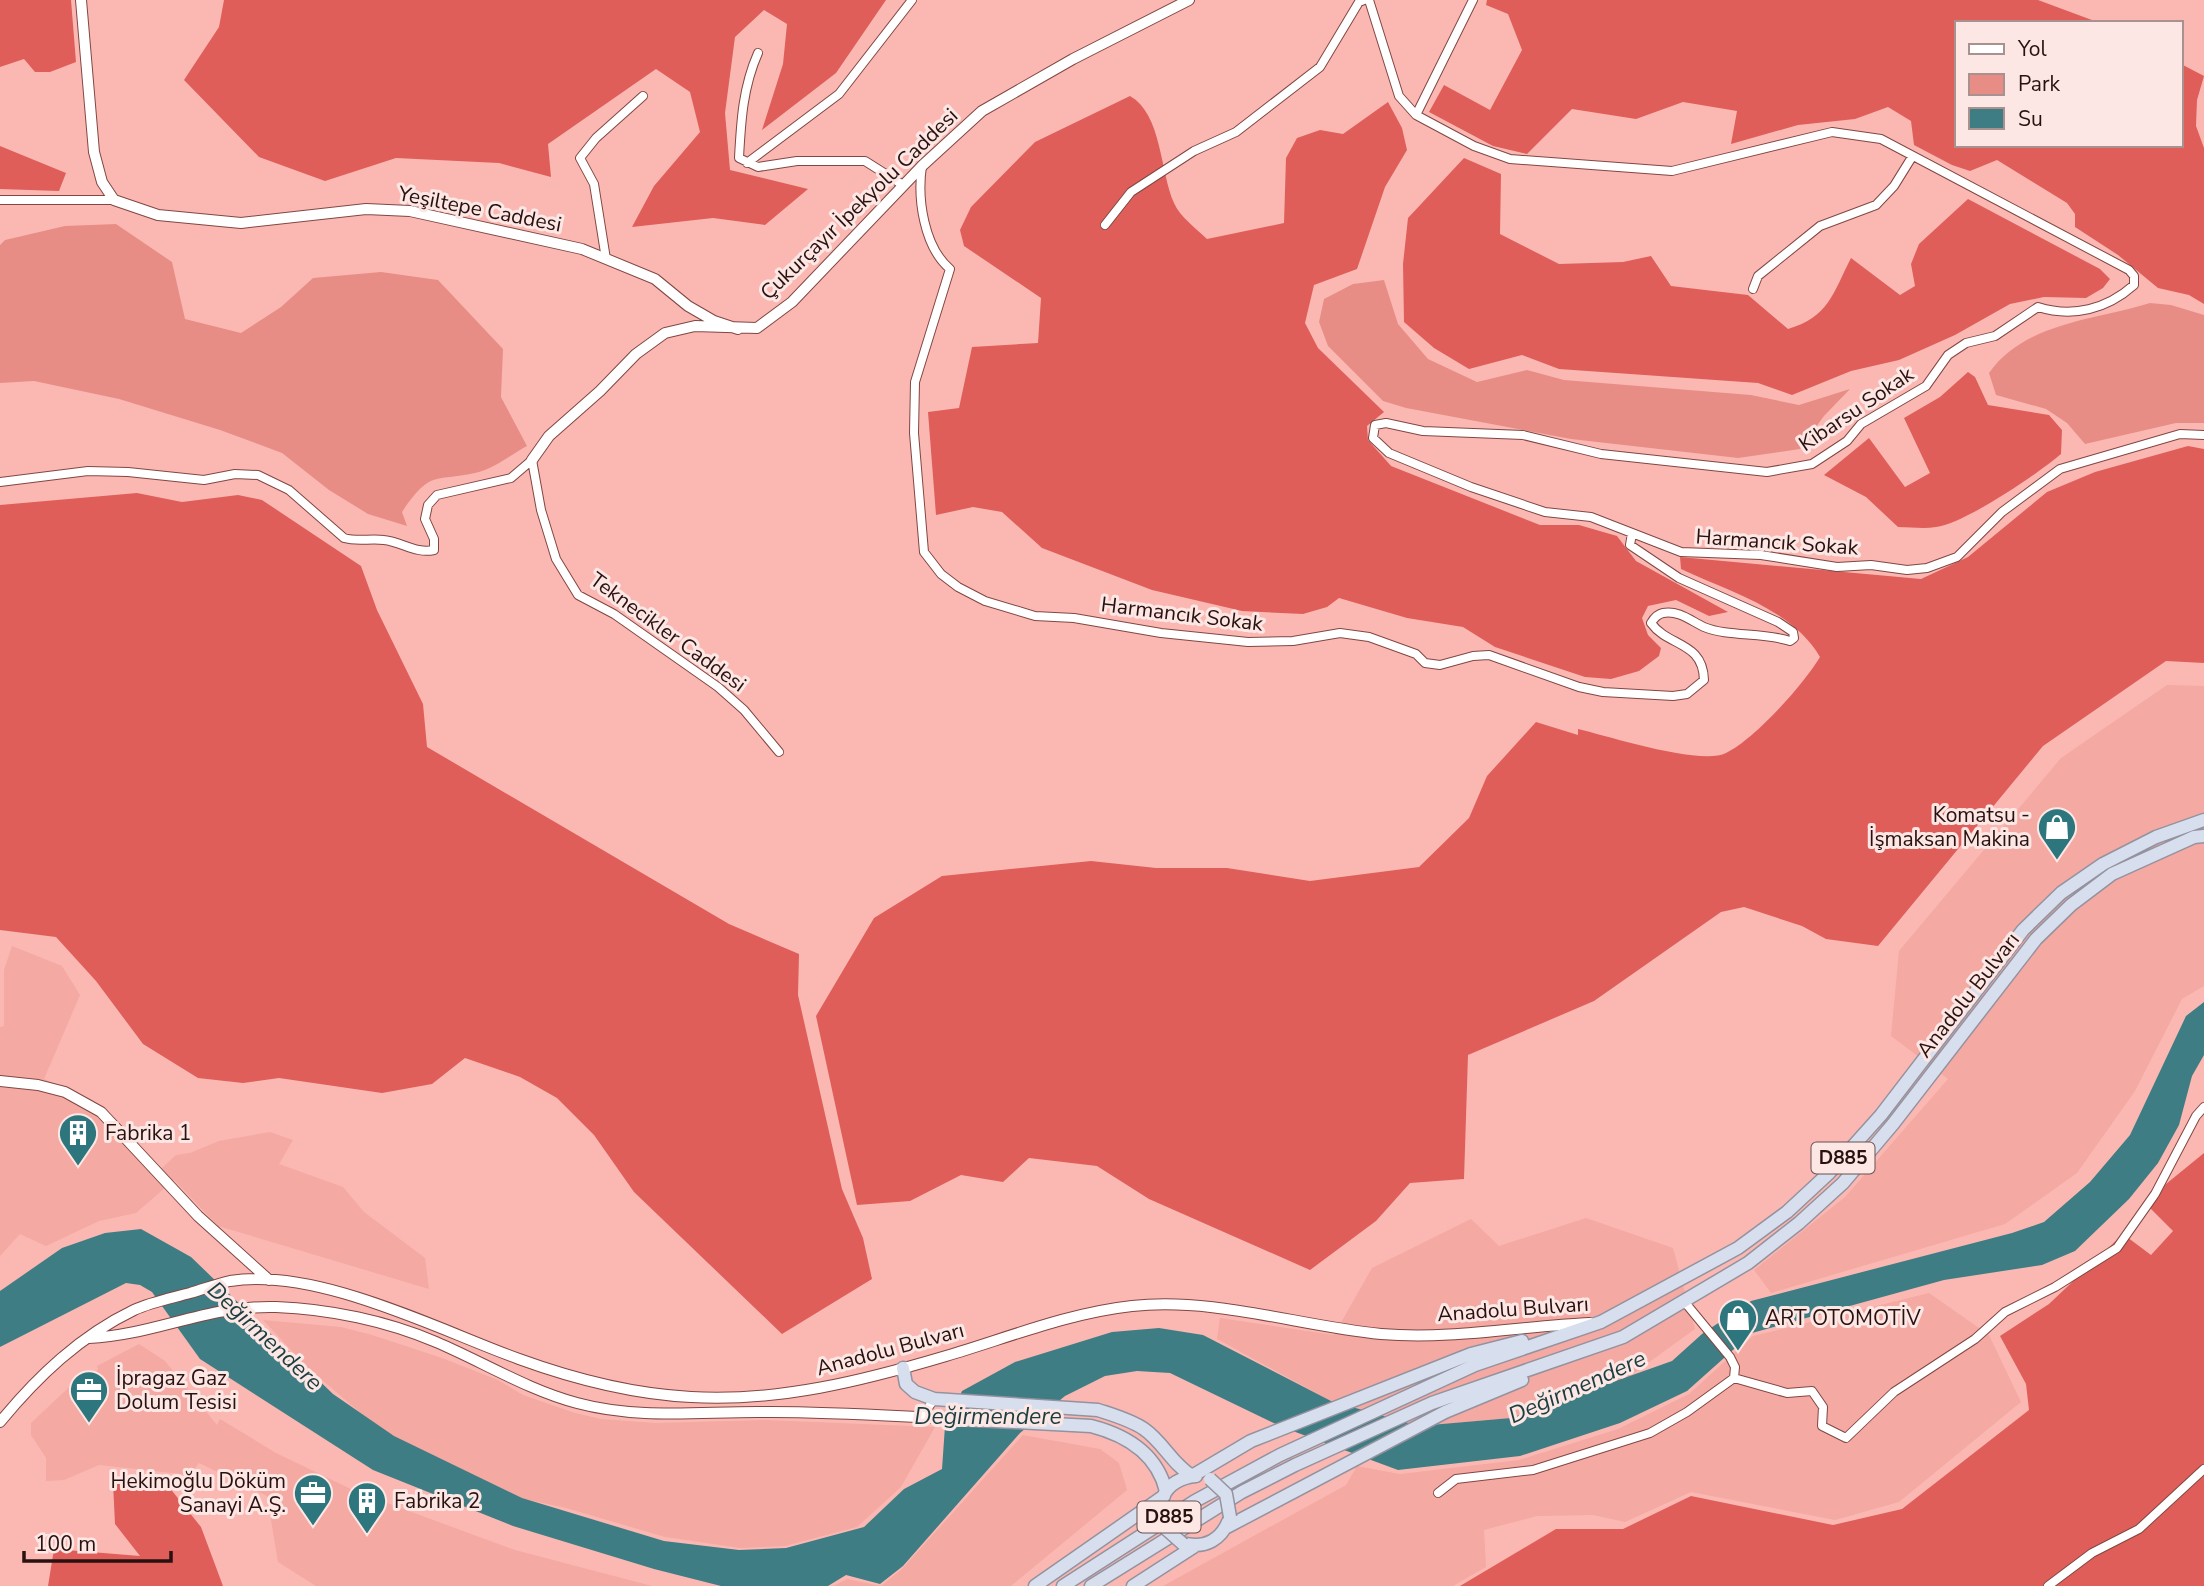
<svg xmlns="http://www.w3.org/2000/svg" width="2204" height="1586" viewBox="0 0 2204 1586" font-family="'Nunito Sans',sans-serif">
<rect width="100%" height="100%" fill="#fbb8b2"/>
<path fill="#f4a9a3" d="M 2167,685 L 2204,686 L 2204,986 L 2182,999 L 2135,1091 L 2077,1173 L 2005,1224 L 1771,1293 L 1754,1270 L 1845,1197 L 1948,1079 L 1891,1036 L 1899,951 L 2061,758 Z
M 12,946 L 62,966 L 80,995 L 44,1079 L 91,1099 L 116,1119 L 161,1169 L 176,1155 L 190,1153 L 219,1141 L 270,1132 L 293,1140 L 279,1164 L 343,1187 L 364,1212 L 425,1258 L 429,1289 L 218,1226 L 174,1180 L 136,1213 L 99,1221 L 46,1246 L 20,1234 L 0,1256 L 0,1027 L 4,1026 L 4,970 Z
M 1586,1218 L 1673,1248 L 1695,1329 L 1630,1376 L 1511,1418 L 1419,1426 L 1331,1401 L 1217,1339 L 1220,1318 L 1334,1335 L 1372,1268 L 1471,1219 L 1499,1246 Z
M 1929,1293 L 1989,1335 L 2021,1402 L 1899,1502 L 1835,1520 L 1691,1492 L 1625,1522 L 1593,1515 L 1537,1516 L 1484,1530 L 1486,1567 L 1453,1586 L 1163,1586 L 1346,1485 L 1357,1466 L 1400,1474 L 1519,1460 L 1618,1429 L 1689,1394 L 1753,1336 Z
M 263,1320 L 341,1327 L 372,1335 L 442,1358 L 498,1380 L 523,1395 L 575,1413 L 601,1419 L 656,1423 L 767,1420 L 935,1427 L 901,1487 L 857,1527 L 785,1546 L 740,1548 L 665,1537 L 566,1508 L 510,1496 L 384,1433 L 307,1367 Z
M 139,1344 L 165,1361 L 217,1425 L 220,1419 L 276,1453 L 357,1492 L 515,1550 L 652,1586 L 316,1586 L 278,1562 L 267,1496 L 199,1463 L 190,1475 L 99,1465 L 64,1480 L 46,1481 L 46,1458 L 31,1435 L 31,1423 L 81,1376 L 89,1377 L 98,1370 L 97,1366 Z
M 1023,1435 L 1100,1449 L 1119,1463 L 1127,1490 L 1011,1586 L 833,1586 L 847,1579 L 881,1586 L 902,1569 Z"/>
<path fill="#e88d86" d="M 116,224 L 172,262 L 185,319 L 241,333 L 281,307 L 313,278 L 381,272 L 438,280 L 503,349 L 501,397 L 527,446 C 512,454 495,468 479,472 C 434,483 432,468 402,512 L 407,526 L 368,514 L 329,490 L 282,453 L 220,430 L 119,399 L 34,381 L 0,383 L 0,245 L 5,240 L 65,226 Z
M 1384,280 L 1398,324 L 1428,359 L 1477,382 L 1527,370 L 1564,380 L 1751,395 L 1799,405 L 1850,389 L 1824,416 L 1800,449 L 1738,458 L 1571,439 L 1406,408 L 1383,401 L 1328,346 L 1319,322 L 1324,299 L 1353,284 Z
M 2150,303 L 2171,305 L 2204,315 L 2204,423 L 2176,423 L 2085,444 L 2067,423 L 2046,409 L 1996,395 L 1989,373 C 2025,322 2096,320 2150,303 Z"/>
<path fill="#df5e59" d="M 0,0 L 71,0 L 76,62 L 50,72 L 35,72 L 24,59 L 0,67 Z
M 224,0 L 886,0 L 836,73 L 762,130 L 783,64 L 787,24 L 764,10 L 735,37 L 725,113 L 730,170 L 808,189 L 765,225 L 713,218 L 632,227 L 654,186 L 700,132 L 690,92 L 656,69 L 548,144 L 551,177 L 499,163 L 396,158 L 325,181 L 259,157 L 184,80 L 219,27 Z
M 1487,0 L 2038,0 L 2100,23 L 1957,23 L 1957,145 L 2181,145 L 2181,64 L 2204,76 L 2197,100 L 2196,126 L 2204,148 L 2204,304 L 2189,295 L 2158,288 L 2118,255 L 2075,227 L 2075,214 L 2067,203 L 1997,160 L 1970,171 L 1952,165 L 1914,145 L 1911,121 L 1888,107 L 1855,119 L 1798,125 L 1731,144 L 1737,111 L 1683,102 L 1636,119 L 1572,109 L 1527,154 L 1493,146 L 1429,112 L 1444,85 L 1490,110 L 1522,50 L 1508,14 L 1486,5 Z
M 1130,96 C 1162,114 1160,172 1174,203 C 1180,217 1197,229 1207,239 L 1284,223 L 1286,158 L 1297,138 L 1320,130 L 1343,134 L 1388,102 L 1402,128 L 1407,150 L 1385,187 L 1357,269 L 1314,285 L 1305,323 L 1318,348 L 1384,412 L 1367,426 L 1368,440 L 1391,466 L 1540,525 L 1579,525 L 1617,536 L 1636,561 L 1728,612 L 1709,616 L 1676,600 L 1648,606 L 1642,618 L 1648,635 L 1661,648 L 1659,656 L 1639,671 L 1611,679 L 1585,677 L 1495,647 L 1463,627 L 1407,618 L 1339,598 L 1327,607 L 1303,614 L 1242,611 L 1152,590 L 1042,548 L 1002,512 L 973,507 L 936,515 L 928,412 L 959,408 L 972,347 L 1038,343 L 1041,298 L 964,246 L 960,230 L 971,207 L 1035,142 Z
M 0,146 L 66,173 L 59,191 L 0,189 Z
M 1464,158 L 1501,174 L 1500,234 L 1559,264 L 1623,262 L 1651,256 L 1671,286 L 1748,295 L 1788,329 C 1829,317 1833,293 1851,258 L 1900,295 L 1915,286 L 1911,264 L 1919,244 L 1968,199 L 2100,269 L 2110,279 L 2103,288 L 2086,298 L 2044,297 L 2010,304 L 1955,335 L 1899,360 L 1851,371 L 1792,395 L 1758,383 L 1559,369 L 1522,355 L 1469,369 L 1434,348 L 1404,322 L 1403,264 L 1408,218 Z
M 1968,372 L 1975,377 L 1988,405 L 2049,415 L 2062,430 L 2061,454 C 2039,473 1964,524 1936,527 C 1924,529 1910,527 1898,527 L 1866,497 L 1824,475 L 1869,438 L 1905,487 L 1930,473 L 1904,418 L 1940,397 Z
M 2188,446 L 2204,449 L 2204,663 L 2166,661 L 2043,746 L 1878,946 L 1826,939 L 1802,926 L 1744,907 L 1721,912 L 1594,1001 L 1468,1055 L 1464,1179 L 1410,1183 L 1376,1221 L 1310,1270 L 1149,1199 L 1097,1166 L 1029,1158 L 1003,1182 L 961,1175 L 910,1201 L 857,1205 L 816,1016 L 874,918 L 942,876 L 1091,861 L 1156,868 L 1227,868 L 1310,881 L 1419,867 L 1469,818 L 1487,776 L 1536,722 L 1578,735 L 1578,729 C 1608,736 1701,766 1726,753 C 1754,740 1804,684 1820,657 C 1792,609 1730,592 1681,569 L 1680,557 L 1921,579 L 1968,557 L 2047,492 L 2095,472 Z
M 137,493 L 182,502 L 238,495 L 262,500 L 361,566 L 377,610 L 423,704 L 427,747 L 729,924 L 799,954 L 798,995 L 842,1189 L 863,1238 L 872,1279 L 782,1334 L 634,1192 L 594,1135 L 557,1098 L 520,1077 L 465,1058 L 432,1084 L 382,1093 L 279,1078 L 243,1083 L 198,1078 L 143,1044 L 96,981 L 56,937 L 0,930 L 0,505 Z
M 2204,1153 L 2204,1586 L 1460,1586 L 1556,1529 L 1623,1529 L 1691,1496 L 1833,1525 L 1902,1509 L 2029,1410 L 2026,1384 L 2000,1336 L 2049,1304 L 2123,1234 L 2151,1255 L 2173,1231 L 2144,1202 Z
M 165,1482 L 201,1527 L 223,1586 L 48,1586 L 54,1549 L 140,1556 L 115,1524 L 113,1483 Z"/>
<path fill="#3f7d84" d="M 2204,1002 L 2204,1055 L 2192,1076 L 2179,1125 L 2158,1163 L 2129,1199 L 2075,1251 L 2042,1265 L 1944,1280 L 1752,1333 L 1687,1391 L 1620,1423 L 1520,1456 L 1398,1470 L 1282,1427 L 1170,1373 L 1137,1371 L 1105,1376 L 1065,1396 L 1020,1433 L 903,1566 L 880,1584 L 846,1575 L 828,1586 L 721,1586 L 654,1569 L 513,1526 L 373,1470 L 200,1359 L 152,1292 L 140,1285 L 126,1283 L 0,1347 L 0,1291 L 62,1248 L 105,1233 L 141,1229 L 191,1257 L 333,1394 L 394,1436 L 522,1498 L 664,1541 L 739,1550 L 786,1548 L 864,1527 L 904,1489 L 942,1469 L 945,1426 L 962,1391 L 1015,1362 L 1112,1332 L 1159,1328 L 1203,1335 L 1331,1401 L 1419,1426 L 1511,1418 L 1672,1361 L 1702,1334 L 1751,1301 L 2012,1233 L 2044,1222 L 2090,1182 L 2130,1135 L 2186,1016 Z"/>
<g fill="none" stroke-linecap="round" stroke-linejoin="round">
<g stroke="#804743" stroke-width="10">
<path id="minor" d="M 1369,0 L 1399,96 L 1416,115 L 1474,146 L 1510,159 L 1672,171 L 1832,132 L 1881,139 L 2129,270 L 2134,276 L 2134,285 C 2107,309 2073,318 2038,307 L 1995,336 L 1966,343 L 1948,355 L 1926,386 L 1861,424 L 1847,441 L 1812,464 L 1767,472 L 1601,454 L 1523,435 L 1423,431 L 1386,423 L 1375,425 L 1373,438 L 1389,453 L 1471,487 L 1545,512 L 1591,517 L 1681,552 L 1761,555 L 1837,567 L 1871,565 L 1907,570 L 1927,568 L 1957,557 L 2002,512 L 2060,469 L 2180,434 L 2204,435
M 758,53 C 743,87 741,120 739,158 L 758,167 L 797,161 L 865,161 L 903,185
M 1416,115 L 1473,0
M 747,163 L 839,94 L 912,0
M 922,166 C 917,199 924,247 950,269 L 915,382 L 914,433 L 924,552 L 941,574 L 958,587 L 985,601 L 1035,616 L 1074,618 L 1161,633 L 1248,642 L 1293,641 L 1340,633 L 1369,637 L 1416,654 L 1425,663 L 1440,665 L 1473,656 L 1489,655 L 1579,687 L 1603,692 L 1673,696 L 1687,694 L 1704,680 C 1703,641 1668,647 1651,623 C 1654,618 1658,614 1663,613 C 1679,610 1691,621 1704,627 C 1728,637 1763,632 1790,641 L 1794,638 L 1793,632 L 1778,622 L 1679,578 L 1630,545 L 1632,533
M 0,200 L 114,200
M 1105,225 L 1131,192 L 1194,151 L 1236,132 L 1320,67 L 1359,2 L 1364,0
M 606,259 L 594,184 L 580,158 L 596,138 L 643,96
M 1753,289 L 1758,276 L 1820,226 L 1876,205 L 1894,186 L 1912,157
M 532,460 L 541,510 L 556,559 L 578,595 L 614,614 L 718,687 L 744,710 L 779,752
M 0,482 L 88,471 L 128,472 L 204,480 L 235,474 L 258,475 L 289,490 L 344,538 C 358,542 370,538 384,540 C 402,542 416,554 434,550 L 434,539 L 425,519 L 428,505 L 437,495 L 511,478 L 532,460
M 1734,1378 L 1787,1393 L 1812,1391 L 1823,1407 L 1822,1426 L 1846,1438 L 1894,1392 L 1975,1339 L 2005,1312 L 2055,1287 L 2117,1248 L 2155,1194 L 2196,1116 L 2204,1107
M 922,1417 L 934,1399
M 1438,1493 L 1456,1479 L 1533,1470 L 1650,1433 L 1687,1412 L 1734,1378 L 1735,1367 L 1730,1357 L 1683,1300
M 2048,1586 L 2092,1553 L 2139,1529 L 2204,1469"/>
</g>
<g stroke="#804743" stroke-width="12">
<path id="tertiary" d="M 81,0 L 94,152 L 102,182 L 114,200 L 158,215 L 241,223 L 366,209 L 410,211 L 582,249 L 655,279 L 688,306 L 714,321 L 738,329
M 532,460 L 549,436 L 600,391 L 636,354 L 665,333 L 695,326 L 757,328 L 792,302 L 923,165 L 982,111 L 1073,59 L 1189,0
M 0,1081 L 38,1085 L 65,1092 L 101,1112 L 198,1216 L 269,1280
M 89,1338 C 155,1335 207,1305 276,1307 C 330,1309 387,1321 436,1342 C 483,1362 528,1390 577,1403 C 636,1419 696,1412 757,1412 C 817,1411 877,1415 937,1418
M 0,1422 C 38,1376 80,1336 134,1310 C 151,1302 172,1298 190,1293 C 203,1289 217,1284 230,1281 C 317,1267 439,1330 519,1359 C 574,1379 633,1394 691,1397 C 778,1402 862,1381 946,1356 C 1007,1338 1068,1313 1132,1306 C 1215,1297 1299,1326 1381,1334 C 1452,1340 1520,1326 1590,1323"/>
</g>
<g stroke="#94929e" stroke-width="15">
<path id="trunk" d="M 903,1368 L 906,1384 L 915,1392 L 934,1399 L 1098,1410 C 1113,1415 1131,1420 1144,1429 C 1163,1442 1172,1464 1192,1476 L 1251,1441 L 1471,1354 L 1522,1341
M 937,1418 L 1091,1426 C 1126,1435 1157,1454 1166,1491
M 1163,1497 C 1168,1484 1182,1477 1196,1476
M 1225,1528 L 1445,1412 L 1522,1380
M 1187,1544 C 1206,1548 1221,1539 1228,1522
M 1035,1586 L 1164,1496
M 1063,1586 L 1195,1501 L 1280,1455 L 1475,1365 L 1601,1322 L 1738,1248 L 1787,1212 L 1829,1173 L 1881,1115 L 2023,930 L 2061,893 L 2103,864 L 2156,837 L 2204,820
M 1091,1586 L 1242,1492 L 1295,1465 L 1432,1403 L 1623,1337 L 1748,1263 L 1799,1223 L 1843,1183 L 1893,1124 L 2036,939 L 2071,905 L 2112,874 L 2194,837 L 2204,836
M 1133,1586 L 1195,1546"/>
</g>
<use href="#minor" stroke="#fff" stroke-width="8"/>
<use href="#tertiary" stroke="#fff" stroke-width="10"/>
<use href="#trunk" stroke="#d7dfef" stroke-width="12"/>
<g stroke="#94929e" stroke-width="15" stroke-linecap="butt">
<path id="trunk-bridge" d="M 1210,1479 L 1226,1494 L 1230,1517
M 1161,1507 L 1165,1528 L 1183,1544"/>
</g>
<use href="#trunk-bridge" stroke="#d7dfef" stroke-width="12"/>
</g>
<defs>
<g id="shop-pin" transform="scale(2.0125)"><path d="M0 17L-7.5 6A9.5 9.5 0 1 1 7.5 6Z" fill="#2d767d" stroke="#fce7e4"/><path d="M-5-2.5h2.3a2.7 3.5 0 0 1 5.4 0H5L5.5 6h-11ZM-1.5-2.5h3a1.5 2.3 0 0 0-3 0Z" fill="#fff"/></g>
<g id="building-pin" transform="scale(2.0125)"><path d="M0 17L-7.5 6A9.5 9.5 0 1 1 7.5 6Z" fill="#2d767d" stroke="#fce7e4"/><path d="M-4-6H4V6H1V3H-1V6H-4ZM-2.5-4.3h1.7v1.8h-1.7ZM.8-4.3h1.7v1.8H.8ZM-2.5-1h1.7V.8h-1.7ZM.8-1h1.7V.8H.8Z" fill="#fff"/></g>
<g id="office-pin" transform="scale(2.0125)"><path d="M0 17L-7.5 6A9.5 9.5 0 1 1 7.5 6Z" fill="#2d767d" stroke="#fce7e4"/><path d="M-6-3h4V-5.5h4V-3h4V5H-6ZM-1-4.5V-3h2v-1.5ZM-6 0V1H6V0Z" fill="#fff"/></g>
</defs>
<g fill-rule="evenodd">
<use href="#shop-pin" x="2057" y="827"/>
<use href="#building-pin" x="78" y="1133"/>
<use href="#shop-pin" x="1738" y="1318"/>
<use href="#office-pin" x="89" y="1390"/>
<use href="#office-pin" x="313" y="1493"/>
<use href="#building-pin" x="367" y="1501"/>
</g>
<g text-anchor="middle" dominant-baseline="central" stroke-width="6" stroke-linejoin="round" paint-order="stroke">
<g fill="#fce7e4" stroke="#685150" stroke-width="2">
<rect x="1811.5" y="1142.5" width="63" height="31" rx="5"/>
<rect x="1137.5" y="1501.5" width="63" height="31" rx="5"/>
</g>
<g font-size="19" font-weight="bold" fill="#291110">
<text x="1843" y="1158">D885</text>
<text x="1169" y="1517">D885</text>
</g>
<g font-size="21" fill="#291110" stroke="#fce7e4">
<text transform="translate(859 204) rotate(-44)">Çukurçayır İpekyolu Caddesi</text>
<text transform="translate(480 209) rotate(11)">Yeşiltepe Caddesi</text>
<text transform="translate(1856 409) rotate(-34)">Kibarsu Sokak</text>
<text transform="translate(1777 542) rotate(4)">Harmancık Sokak</text>
<text transform="translate(1182 614) rotate(7)">Harmancık Sokak</text>
<text transform="translate(668 632) rotate(36)">Teknecikler Caddesi</text>
<text transform="translate(1968 995) rotate(-52)">Anadolu Bulvarı</text>
<text transform="translate(1513 1309) rotate(-4)">Anadolu Bulvarı</text>
<text transform="translate(890 1349) rotate(-15)">Anadolu Bulvarı</text>
</g>
<g font-size="21" fill="#291110" stroke="#fce7e4" text-anchor="start">
<text x="2030" y="815" text-anchor="end">Komatsu -<tspan x="2030" dy="24">İşmaksan Makina</tspan></text>
<text x="105" y="1133">Fabrika 1</text>
<text x="1765" y="1318">ART OTOMOTİV</text>
<text x="116" y="1378">İpragaz Gaz<tspan x="116" dy="24">Dolum Tesisi</tspan></text>
<text x="286" y="1481" text-anchor="end">Hekimoğlu Döküm<tspan x="286" dy="24">Sanayi A.Ş.</tspan></text>
<text x="394" y="1501">Fabrika 2</text>
</g>
<g font-size="23" font-style="italic" fill="#1c3d40" stroke="#fce7e4">
<text transform="translate(265 1336) rotate(43)">Değirmendere</text>
<text transform="translate(1577 1387) rotate(-24)">Değirmendere</text>
<text x="988" y="1416">Değirmendere</text>
</g>
</g>
<rect x="1955" y="21" width="228" height="126" fill="#fce7e4" stroke="#a8918f" stroke-width="2"/>
<rect x="1969" y="44" width="35" height="10" fill="#ffffff" stroke="#a8918f" stroke-width="2"/>
<text x="2018" y="56" font-size="21" fill="#291110">Yol</text>
<rect x="1969" y="74" width="35" height="21" fill="#e88d86" stroke="#a8918f" stroke-width="2"/>
<text x="2018" y="91" font-size="21" fill="#291110">Park</text>
<rect x="1969" y="108" width="35" height="21" fill="#3f7d84" stroke="#a8918f" stroke-width="2"/>
<text x="2018" y="126" font-size="21" fill="#291110">Su</text>
<path d="M24 1551v10h147v-10" fill="none" stroke="#291110" stroke-width="3.5"/>
<text x="35" y="1551" font-size="21" fill="#291110" stroke="#fce7e4" stroke-width="5" paint-order="stroke">100 m</text>
</svg>
